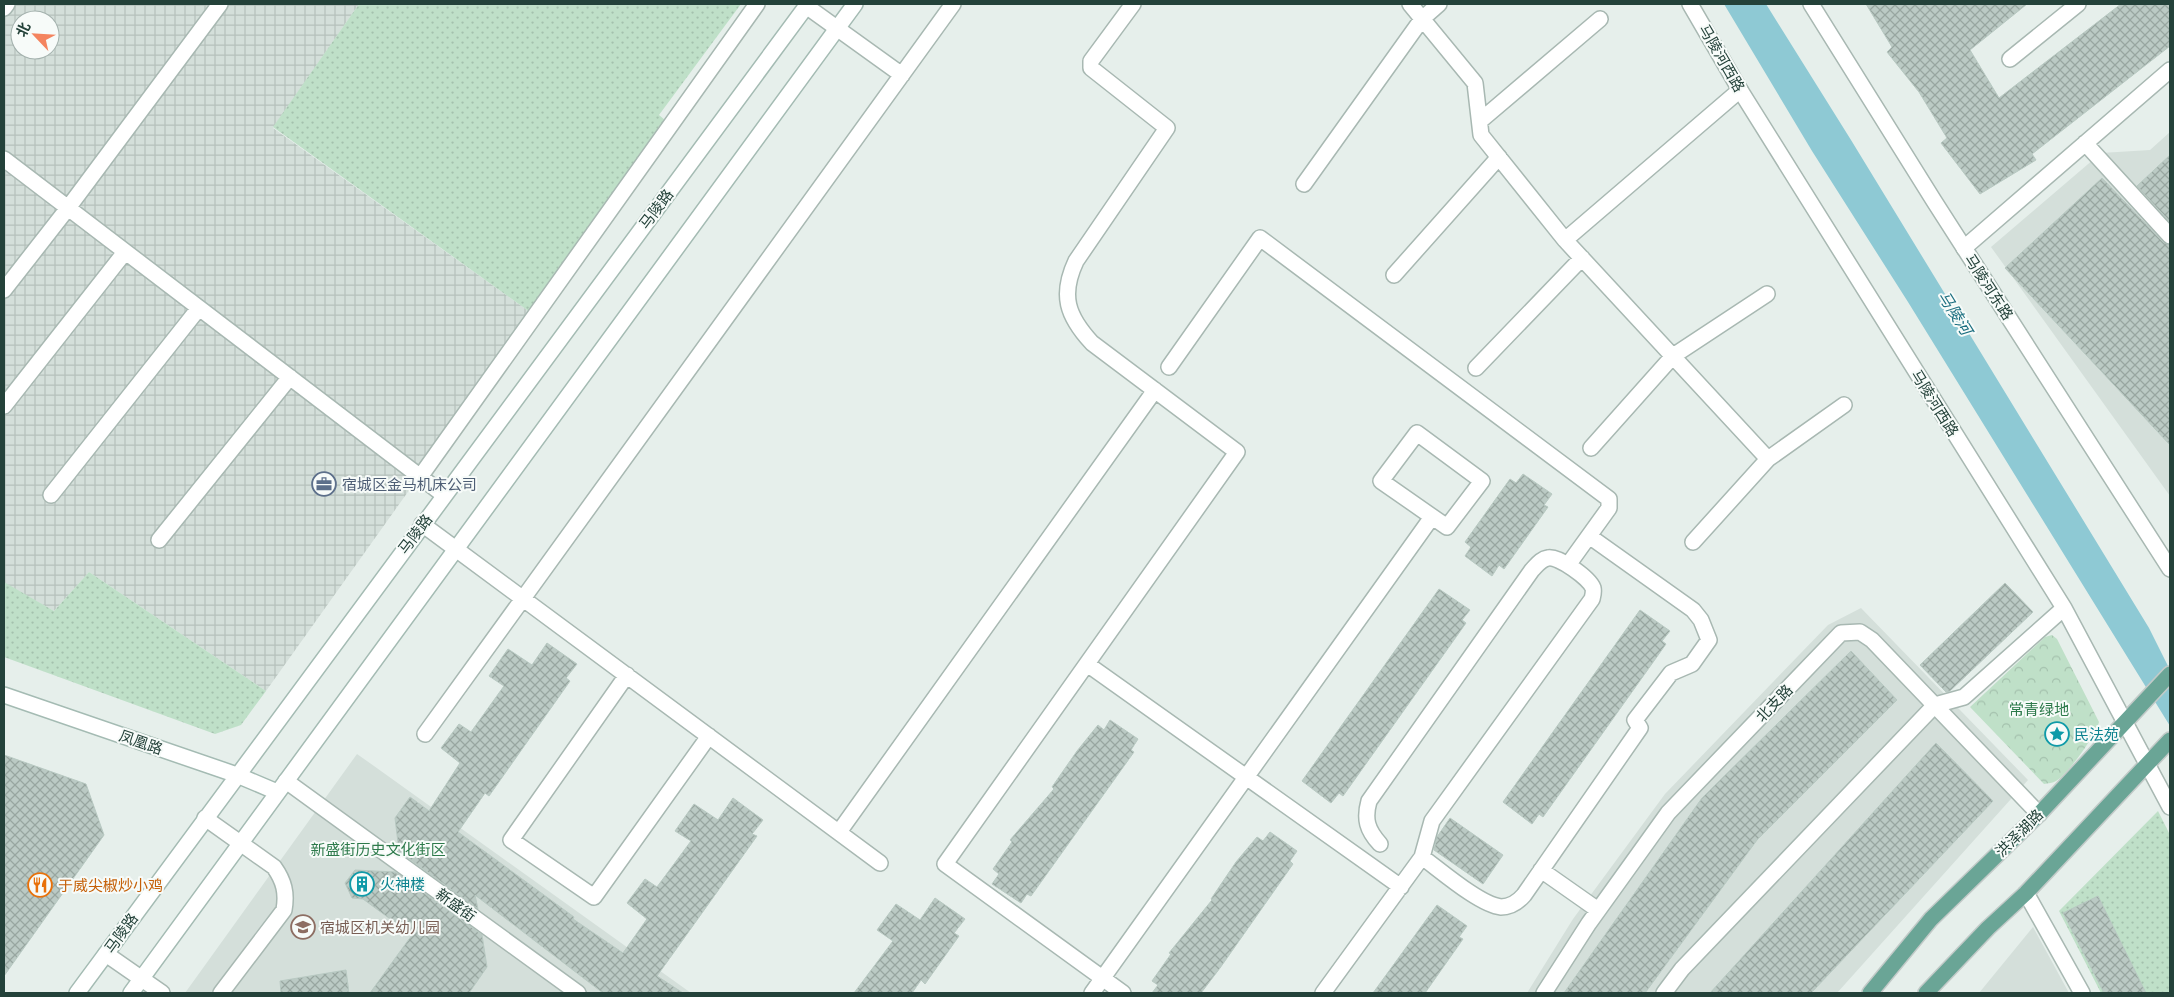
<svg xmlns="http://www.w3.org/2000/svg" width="2174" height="997" viewBox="0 0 2174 997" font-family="Helvetica,'Noto Sans SC',sans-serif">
<defs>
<pattern id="industrial-grid" width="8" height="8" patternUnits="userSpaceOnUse" patternTransform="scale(1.25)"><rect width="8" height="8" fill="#d4dfda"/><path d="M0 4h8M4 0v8" fill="none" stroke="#b6c1bc"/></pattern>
<pattern id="grass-dots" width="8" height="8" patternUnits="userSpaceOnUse" patternTransform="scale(1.25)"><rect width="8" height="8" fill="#bfe0c8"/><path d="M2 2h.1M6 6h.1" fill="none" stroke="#a4c1ad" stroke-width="1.8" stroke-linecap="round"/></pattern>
<pattern id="forest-crowns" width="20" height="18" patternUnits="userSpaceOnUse" patternTransform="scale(1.25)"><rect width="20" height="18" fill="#bfe0c8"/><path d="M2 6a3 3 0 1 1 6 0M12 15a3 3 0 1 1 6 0" fill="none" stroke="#a4c1ad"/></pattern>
<pattern id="building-cross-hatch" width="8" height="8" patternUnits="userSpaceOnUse" patternTransform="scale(1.25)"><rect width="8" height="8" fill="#bbcac4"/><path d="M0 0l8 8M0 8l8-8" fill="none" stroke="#98a6a0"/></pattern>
</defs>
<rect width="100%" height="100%" fill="#e6efeb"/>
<path fill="#d4dfda" d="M 2170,132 L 2170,496 L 1991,247 L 2101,153 L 2150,150 Z
M 1861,608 L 2028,780 L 1837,993 L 1527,993 L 1573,919 L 1665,794 L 1828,625 Z
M 357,754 L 374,766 L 691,993 L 185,993 Z
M 2033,927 L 2069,993 L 1979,993 Z"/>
<path fill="url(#industrial-grid)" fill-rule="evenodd" d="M 4,4 L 359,4 L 273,128 L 534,315 L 266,691 L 89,572 L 54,611 L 4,583 ZM 20,20 L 50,20 L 50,50 L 20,50 Z"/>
<path fill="url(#grass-dots)" d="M 359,4 L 741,4 L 659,115 L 672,126 L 534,315 L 273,127 Z
M 89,572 L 266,691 L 241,725 L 215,734 L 4,657 L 4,582 L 54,611 Z
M 2158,811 L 2170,835 L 2170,993 L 2101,993 L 2059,911 Z"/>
<path fill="url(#forest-crowns)" d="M 2052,635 L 2057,639 L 2099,722 C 2096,735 2068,774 2056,781 C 2053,783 2048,783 2044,784 L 1970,707 L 2045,637 Z"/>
<path fill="#8ec9d4" d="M 1724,4 L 1766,4 L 1851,140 L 2149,628 L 2170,670 L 2170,726 L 1908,302 L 1812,151 Z"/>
<path fill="url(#building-cross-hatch)" stroke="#b8c9c2" d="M 1866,4 L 2027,4 L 1970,50 L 1999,98 L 2121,4 L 2170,4 L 2170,46 L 2032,154 L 2036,160 L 1980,194 L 1941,143 L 1947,138 L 1919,92 L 1887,52 L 1892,47 Z
M 2170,155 L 2170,222 L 2137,186 Z
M 2102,178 L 2163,242 L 2170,245 L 2170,445 L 2005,268 Z
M 1523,474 L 1552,494 L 1544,505 L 1548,507 L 1504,569 L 1499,565 L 1492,576 L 1465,556 L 1471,547 L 1465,542 L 1510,479 L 1516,483 Z
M 2005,583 L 2033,612 L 1950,691 L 1946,692 L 1920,665 Z
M 1439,589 L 1470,610 L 1462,620 L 1466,623 L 1343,796 L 1339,793 L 1331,803 L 1302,781 Z
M 1640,610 L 1670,631 L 1662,641 L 1666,644 L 1543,817 L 1539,814 L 1532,824 L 1503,802 Z
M 547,643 L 577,664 L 566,678 L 570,681 L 489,796 L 485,793 L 458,832 L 574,917 L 573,919 L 623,953 L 647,919 L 627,903 L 645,879 L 657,887 L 691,841 L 675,831 L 694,804 L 718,820 L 733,798 L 763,820 L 752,834 L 757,836 L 657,976 L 683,993 L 603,993 L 475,895 L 478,909 L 399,851 L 395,818 L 410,797 L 429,811 L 460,763 L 441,748 L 459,724 L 471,732 L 504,686 L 489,676 L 508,649 L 532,665 Z
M 1851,651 L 1897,700 L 1757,840 L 1645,993 L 1564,993 L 1702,798 Z
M 1110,720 L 1138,739 L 1131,750 L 1134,752 L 1031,896 L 1027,894 L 1021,903 L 992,884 L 999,874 L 993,869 L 1012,842 L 1010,840 L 1054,789 L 1052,787 L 1077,751 L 1098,725 L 1104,730 Z
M 1936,743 L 1993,801 L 1811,993 L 1710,993 Z
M 4,755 L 86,784 L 104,835 L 4,976 Z
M 1450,818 L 1503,855 L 1483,884 L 1434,850 L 1437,837 Z
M 1270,832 L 1297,851 L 1290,861 L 1293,864 L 1220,968 L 1201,993 L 1152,993 L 1158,985 L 1152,981 L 1171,954 L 1169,953 L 1212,900 L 1211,899 L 1236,862 L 1257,837 L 1263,841 Z
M 355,870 L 395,872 L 482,935 L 487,967 L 469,993 L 370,993 L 412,935 L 363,899 L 352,898 L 345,883 Z
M 2098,896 L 2146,993 L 2104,993 L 2063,913 Z
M 935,898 L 965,919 L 954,933 L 959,936 L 925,984 L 921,980 L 912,993 L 854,993 L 893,941 L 877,930 L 896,904 L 920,920 Z
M 1437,905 L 1467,926 L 1459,937 L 1463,939 L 1425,993 L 1373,993 Z
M 346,970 L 349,993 L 281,993 L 280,981 Z"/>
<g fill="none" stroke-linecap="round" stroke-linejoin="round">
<g stroke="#a8b8b2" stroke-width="18">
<path id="lane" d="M 1410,4 L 1475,83 L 1481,135 L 1565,240 L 1768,459
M 806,6 L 902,75
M 4,8 L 7,4
M 2010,59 L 2078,4
M 1480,121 L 1600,19
M 2085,143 L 2170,236
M 4,159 L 444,495
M 1304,184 L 1422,19 L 1439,4
M 1565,240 L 1740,90
M 1964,248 L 2170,70
M 1394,275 L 1499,157
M 4,290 L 68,208 L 220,4
M 1169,367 L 1260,238 L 1609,499 L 1609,508 L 1568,565
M 1476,368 L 1582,258
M 4,406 L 125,252
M 1417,433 L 1482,481 L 1447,527 L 1381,481 Z
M 1591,448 L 1673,356 L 1767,294
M 420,477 L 757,4
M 51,495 L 199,308
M 422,524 L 880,863
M 159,540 L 290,377
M 1693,542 L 1768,459 L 1844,405
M 1087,664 L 1401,887
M 627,675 L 511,840 L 594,897 L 709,736
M 425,734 L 953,4
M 205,818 L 274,867 C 284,881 287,893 284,910 L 221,993
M 839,832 L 1155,390
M 1380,844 C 1367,830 1364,819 1369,801 L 1532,570 C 1537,565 1541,559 1548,558 C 1559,556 1589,578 1593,588 C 1594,592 1593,595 1592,599 L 1432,821 L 1422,857
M 1541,870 L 1598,910
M 106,954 L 162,993
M 1092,993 L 1432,517
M 1123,993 L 945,864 L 1237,452 L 1092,343 C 1067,316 1060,295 1076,261 L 1167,128 L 1091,68 L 1091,61 L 1133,4
M 1323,993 L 1422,857 C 1440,870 1480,905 1501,907 C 1511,907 1518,902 1524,895 L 1640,728 L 1635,720 L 1671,673 L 1692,664 L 1709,640 L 1701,620 L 1693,610 L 1589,536
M 1544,993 L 1589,923 L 1668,813 L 1841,633 L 1860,632 L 1872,640 L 2039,814"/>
</g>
<g stroke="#a8b8b2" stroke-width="18">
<path id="street" d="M 1690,4 L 1740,90 L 2064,608 L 2170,807
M 1811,4 L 1934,201 L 2170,569
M 286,781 L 578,993
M 2026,893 L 2082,993
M 1664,993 L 1682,969 L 1935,705 L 1964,697 L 2064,608"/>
</g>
<g stroke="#a4bbb3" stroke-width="18">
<path id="secondary" d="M 4,695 L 237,775 L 277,792
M 77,993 L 808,4
M 131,993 L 855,4"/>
</g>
<g stroke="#c2cac8" stroke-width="18">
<path id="primary" d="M 1870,993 L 1931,919 L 2039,814 L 2170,674
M 1926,993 L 1988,928 L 2026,893 L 2170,740"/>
</g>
<use href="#lane" stroke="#fff" stroke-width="15"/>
<use href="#street" stroke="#fff" stroke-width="15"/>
<use href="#secondary" stroke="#fff" stroke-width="15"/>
<use href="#primary" stroke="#6aa596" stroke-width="15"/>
</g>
<defs>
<g id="office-ring" transform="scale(1.25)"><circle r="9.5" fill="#f7fbf9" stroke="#5c6f8a" stroke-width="1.5"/><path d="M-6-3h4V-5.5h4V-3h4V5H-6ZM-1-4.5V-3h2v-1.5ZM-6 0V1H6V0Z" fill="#5c6f8a"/></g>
<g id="sight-ring" transform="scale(1.25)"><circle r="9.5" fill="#f7fbf9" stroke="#0f9aa8" stroke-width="1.5"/><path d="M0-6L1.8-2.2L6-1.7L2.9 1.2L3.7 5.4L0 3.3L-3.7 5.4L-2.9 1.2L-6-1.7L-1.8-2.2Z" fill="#0f9aa8"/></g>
<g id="building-ring" transform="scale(1.25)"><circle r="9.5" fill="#f7fbf9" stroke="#0f9aa8" stroke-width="1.5"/><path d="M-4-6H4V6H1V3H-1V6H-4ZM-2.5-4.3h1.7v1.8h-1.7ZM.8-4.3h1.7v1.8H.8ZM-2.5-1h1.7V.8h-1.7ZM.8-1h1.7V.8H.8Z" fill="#0f9aa8"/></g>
<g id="restaurant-ring" transform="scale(1.25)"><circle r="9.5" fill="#f7fbf9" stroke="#e8710a" stroke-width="1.5"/><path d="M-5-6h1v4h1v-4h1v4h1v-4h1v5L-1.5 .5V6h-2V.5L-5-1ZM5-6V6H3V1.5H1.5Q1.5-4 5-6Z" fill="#e8710a"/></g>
<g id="school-ring" transform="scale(1.25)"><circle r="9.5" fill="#f7fbf9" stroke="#8d6e63" stroke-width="1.5"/><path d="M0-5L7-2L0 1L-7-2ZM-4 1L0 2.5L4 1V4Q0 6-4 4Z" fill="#8d6e63"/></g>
</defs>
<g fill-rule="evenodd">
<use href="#office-ring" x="324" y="484"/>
<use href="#sight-ring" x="2057" y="734"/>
<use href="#building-ring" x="362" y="884"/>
<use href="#restaurant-ring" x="40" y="885"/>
<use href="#school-ring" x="303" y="927"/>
</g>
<g text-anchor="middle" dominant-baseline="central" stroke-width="4" stroke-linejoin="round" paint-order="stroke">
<g font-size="15" fill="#24423a" stroke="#f7fbf9">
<text transform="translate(1722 58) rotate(60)">马陵河西路</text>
<text transform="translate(656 209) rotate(-53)">马陵路</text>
<text transform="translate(1989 287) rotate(57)">马陵河东路</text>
<text transform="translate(1935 403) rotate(58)">马陵河西路</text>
<text transform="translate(415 534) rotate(-53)">马陵路</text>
<text transform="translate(1774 703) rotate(-46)">北支路</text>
<text transform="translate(141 742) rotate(19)">凤凰路</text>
<text transform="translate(2019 833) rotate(-45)">洪泽湖路</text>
<text transform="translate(456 905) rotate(36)">新盛街</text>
<text transform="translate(121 933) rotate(-54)">马陵路</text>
</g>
<g font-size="15" fill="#4e5e75" stroke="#f7fbf9" text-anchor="start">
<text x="342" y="484">宿城区金马机床公司</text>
</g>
<g font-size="15" fill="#2d7a4b" stroke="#f7fbf9">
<text x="2039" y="709">常青绿地</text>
<text x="378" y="849">新盛街历史文化街区</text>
</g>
<g font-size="15" fill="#0d838f" stroke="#f7fbf9" text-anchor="start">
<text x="2074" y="734">民法苑</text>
<text x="380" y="884">火神楼</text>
</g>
<g font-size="15" fill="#c56008" stroke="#f7fbf9" text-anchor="start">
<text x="58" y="885">于威尖椒炒小鸡</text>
</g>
<g font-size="15" fill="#785e54" stroke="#f7fbf9" text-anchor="start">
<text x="320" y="927">宿城区机关幼儿园</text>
</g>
<g font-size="16" font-style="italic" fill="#1c6f80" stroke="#f7fbf9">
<text transform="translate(1955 313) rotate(58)">马陵河</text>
</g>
</g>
<rect width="2174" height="997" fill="none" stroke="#24423a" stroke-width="10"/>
<g transform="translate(35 35) rotate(295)"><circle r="24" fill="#f7fbf9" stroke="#a3b1ad"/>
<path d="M0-4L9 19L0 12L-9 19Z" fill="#f4845f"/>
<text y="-8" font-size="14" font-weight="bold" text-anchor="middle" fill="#24423a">北</text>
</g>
</svg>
